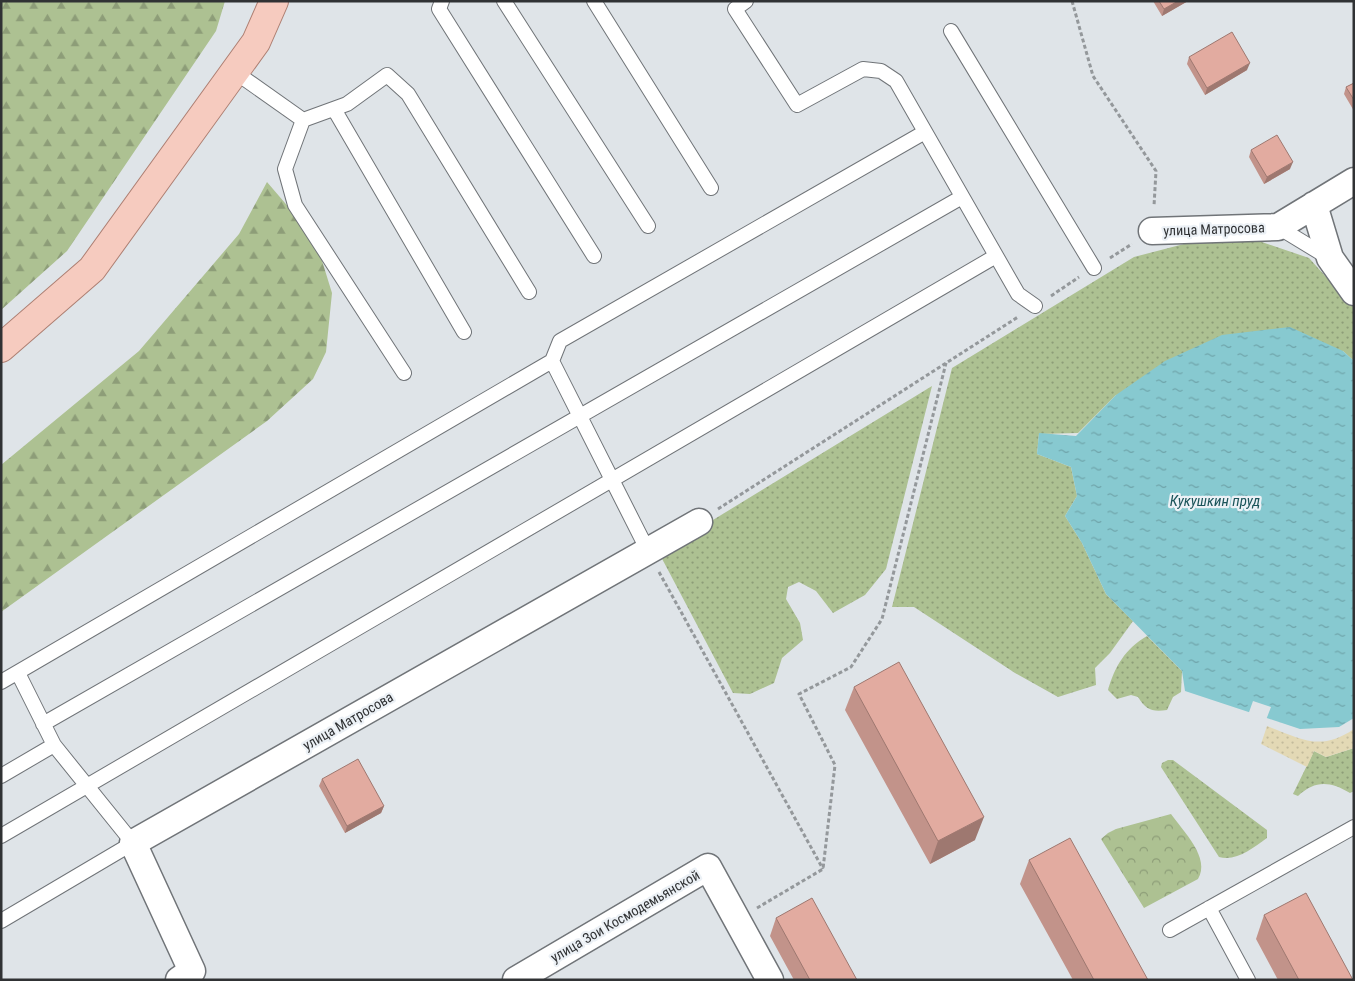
<svg xmlns="http://www.w3.org/2000/svg" width="1355" height="981" viewBox="0 0 1355 981" font-family="'Roboto Condensed',sans-serif">
<defs>
<pattern id="grass-dots" width="8" height="8" patternUnits="userSpaceOnUse" patternTransform="scale(1.25)"><rect width="8" height="8" fill="#adc192"/><path d="M2 2h.1M6 6h.1" fill="none" stroke="#8d9d78" stroke-width="1.8" stroke-linecap="round"/></pattern>
<pattern id="forest-firs" width="22" height="20" patternUnits="userSpaceOnUse" patternTransform="scale(1.25)"><rect width="22" height="20" fill="#adc192"/><path d="M5 1l3.5 6h-7zM16 11l3.5 6h-7z" fill="#8d9d78"/></pattern>
<pattern id="sand-dots" width="8" height="8" patternUnits="userSpaceOnUse" patternTransform="scale(1.25)"><rect width="8" height="8" fill="#e3d9b5"/><path d="M2 2h.1M6 6h.1" fill="none" stroke="#c3bb9c" stroke-width="1.8" stroke-linecap="round"/></pattern>
<pattern id="park-crowns" width="20" height="18" patternUnits="userSpaceOnUse" patternTransform="scale(1.25)"><rect width="20" height="18" fill="#adc192"/><path d="M2 6a3 3 0 1 1 6 0M12 15a3 3 0 1 1 6 0" fill="none" stroke="#8d9d78"/></pattern>
<pattern id="water-ripples" width="26" height="14" patternUnits="userSpaceOnUse" patternTransform="scale(1.25)"><rect width="26" height="14" fill="#87c9d0"/><path d="M2 4q2-2 4 0t4 0M15 11q2-2 4 0t4 0" fill="none" stroke="#6fa4aa"/></pattern>
</defs>
<rect width="100%" height="100%" fill="#dfe4e8"/>
<path fill="url(#grass-dots)" d="M 1256,240 L 1309,258 L 1354,308 L 1354,361 L 1343,351 L 1116,395 L 1078,433 L 1039,434 L 1037,454 L 1071,467 L 1077,496 L 1065,516 L 1082,543 L 1106,594 L 1133,621 L 1110,653 L 1095,668 L 1096,685 L 1058,697 L 1015,673 L 914,607 L 892,607 L 952,368 L 1134,257 L 1184,244 Z
M 932,386 L 886,569 L 865,595 L 833,613 L 816,591 L 799,582 L 788,587 L 786,599 L 800,623 L 803,640 L 782,658 L 774,683 L 750,694 L 733,693 L 659,553 Z
M 1147,636 L 1182,671 L 1181,692 L 1173,697 L 1167,710 C 1152,712 1146,710 1138,697 L 1131,695 L 1117,699 L 1108,690 C 1115,666 1125,649 1147,636 Z
M 1354,748 L 1354,791 L 1350,793 C 1330,781 1315,780 1298,796 L 1293,794 L 1314,751 L 1326,757 Z
M 1168,760 L 1173,760 L 1267,830 L 1267,838 C 1253,848 1236,862 1219,857 L 1161,767 L 1162,763 Z"/>
<path fill="url(#forest-firs)" d="M 1,1 L 225,1 L 216,31 L 67,251 L 1,310 Z
M 267,182 L 315,238 L 332,293 L 326,352 L 313,379 L 267,421 L 1,612 L 1,465 L 139,351 L 239,234 Z"/>
<path fill="url(#sand-dots)" d="M 1267,726 C 1302,739 1320,752 1354,729 L 1354,748 L 1326,757 L 1314,751 L 1307,767 L 1261,744 Z"/>
<path fill="url(#park-crowns)" d="M 1171,814 C 1183,831 1211,858 1198,879 L 1144,908 L 1101,839 L 1108,833 L 1116,829 Z"/>
<path fill="url(#water-ripples)" d="M 1290,327 L 1343,351 L 1354,361 L 1354,718 L 1339,727 L 1300,729 L 1185,691 L 1182,671 L 1106,594 L 1082,543 L 1065,516 L 1077,496 L 1071,467 L 1037,454 L 1039,433 L 1076,436 L 1116,395 L 1165,361 L 1222,335 Z"/>
<path fill="#dfe4e8" d="M 1253,701 L 1271,707 L 1266,720 L 1248,715 Z"/>
<g fill="none" stroke-linecap="round" stroke-linejoin="round">
<g stroke="#707478" stroke-width="16">
<path id="lane" d="M 442,1 L 439,9 L 594,256
M 504,1 L 648,226
M 594,1 L 711,188
M 746,1 L 735,9 L 797,105 L 863,69 L 881,71 L 896,81 L 1018,294 L 1035,306
M 951,31 L 1094,268
M 235,72 L 303,120 L 347,104 L 387,75 L 408,94 L 529,292
M 334,109 L 464,332
M 303,120 L 285,169 L 295,205 L 404,373
M 1278,227 L 1329,258
M 552,361 L 648,551
M 1,682 L 552,361 L 560,341 L 925,132
M 43,724 L 962,197
M 1,776 L 54,745
M 1,836 L 996,256
M 1209,908 L 1248,980
M 1,921 L 133,843 L 54,745 L 18,673
M 1170,930 L 1354,827"/>
</g>
<g stroke="#707478" stroke-width="29">
<path id="street" d="M 1314,205 L 1330,258 L 1354,292
M 1152,231 L 1278,227 L 1354,181
M 179,980 L 192,971 L 133,843 L 699,522
M 516,980 L 708,867 L 770,980"/>
</g>
<g stroke="#ad7f72" stroke-width="30">
<path id="primary" d="M 1,348 L 92,269 L 256,42 L 274,1"/>
</g>
<path stroke="#94989b" stroke-width="3" stroke-dasharray="4 2.5" stroke-linecap="butt" d="M 1072,1 L 1093,76 L 1156,171 L 1154,206
M 1110,258 L 1132,244
M 1051,296 L 1079,277
M 718,509 L 1018,317
M 659,572 L 823,869
M 757,908 L 823,869 L 835,765 L 799,694 L 851,667 L 882,619 L 946,363"/>
<use href="#lane" stroke="#fff" stroke-width="14"/>
<use href="#street" stroke="#fff" stroke-width="26"/>
<use href="#primary" stroke="#f6cbbf" stroke-width="28"/>
</g>
<path fill="#c2938a" d="M 1153,1 L 1188,1 L 1162,16 Z
M 1189,57 L 1247,70 L 1205,95 L 1187,64 Z
M 1354,83 L 1354,111 L 1344,94 L 1346,87 Z
M 1251,150 L 1290,169 L 1264,184 L 1249,157 Z
M 854,687 L 975,840 L 930,864 L 845,710 Z
M 322,779 L 384,806 L 381,813 L 345,833 L 319,786 Z
M 1029,860 L 1148,980 L 1073,980 L 1020,884 Z
M 1264,915 L 1353,980 L 1278,980 L 1256,939 Z
M 776,918 L 857,980 L 794,980 L 770,936 Z"/>
<path fill="#9e7870" d="M 1178,1 L 1188,1 L 1162,16 L 1164,9 Z
M 1250,63 L 1247,70 L 1205,95 L 1207,88 Z
M 1293,162 L 1290,169 L 1264,184 L 1267,177 Z
M 384,806 L 381,813 L 345,833 L 347,826 Z
M 984,817 L 975,840 L 930,864 L 938,841 Z"/>
<path fill="#e2aba0" stroke="#9e7870" d="M 1159,1 L 1178,1 L 1164,9 Z
M 1232,32 L 1250,63 L 1207,88 L 1189,57 Z
M 1354,83 L 1354,100 L 1346,87 Z
M 1277,135 L 1293,162 L 1267,177 L 1251,150 Z
M 899,662 L 984,817 L 938,841 L 854,687 Z
M 358,759 L 384,806 L 347,826 L 322,779 Z
M 1070,838 L 1148,980 L 1094,980 L 1029,860 Z
M 1306,893 L 1353,980 L 1299,980 L 1264,915 Z
M 812,898 L 857,980 L 810,980 L 776,918 Z"/>
<g text-anchor="middle" dominant-baseline="central" stroke-width="4.5" stroke-linejoin="round" paint-order="stroke">
<g font-size="14" fill="#303234" stroke="#ecf1f6">
<text transform="translate(1214 229) rotate(-2)">улица Матросова</text>
<text transform="translate(348 721) rotate(-30)">улица Матросова</text>
<text transform="translate(625 916) rotate(-30)">улица Зои Космодемьянской</text>
</g>
<g font-size="15" font-style="italic" fill="#1b545a" stroke="#ecf1f6">
<text x="1215" y="501">Кукушкин пруд</text>
</g>
</g>
<rect width="1355" height="981" fill="none" stroke="#303234" stroke-width="5"/>
</svg>
